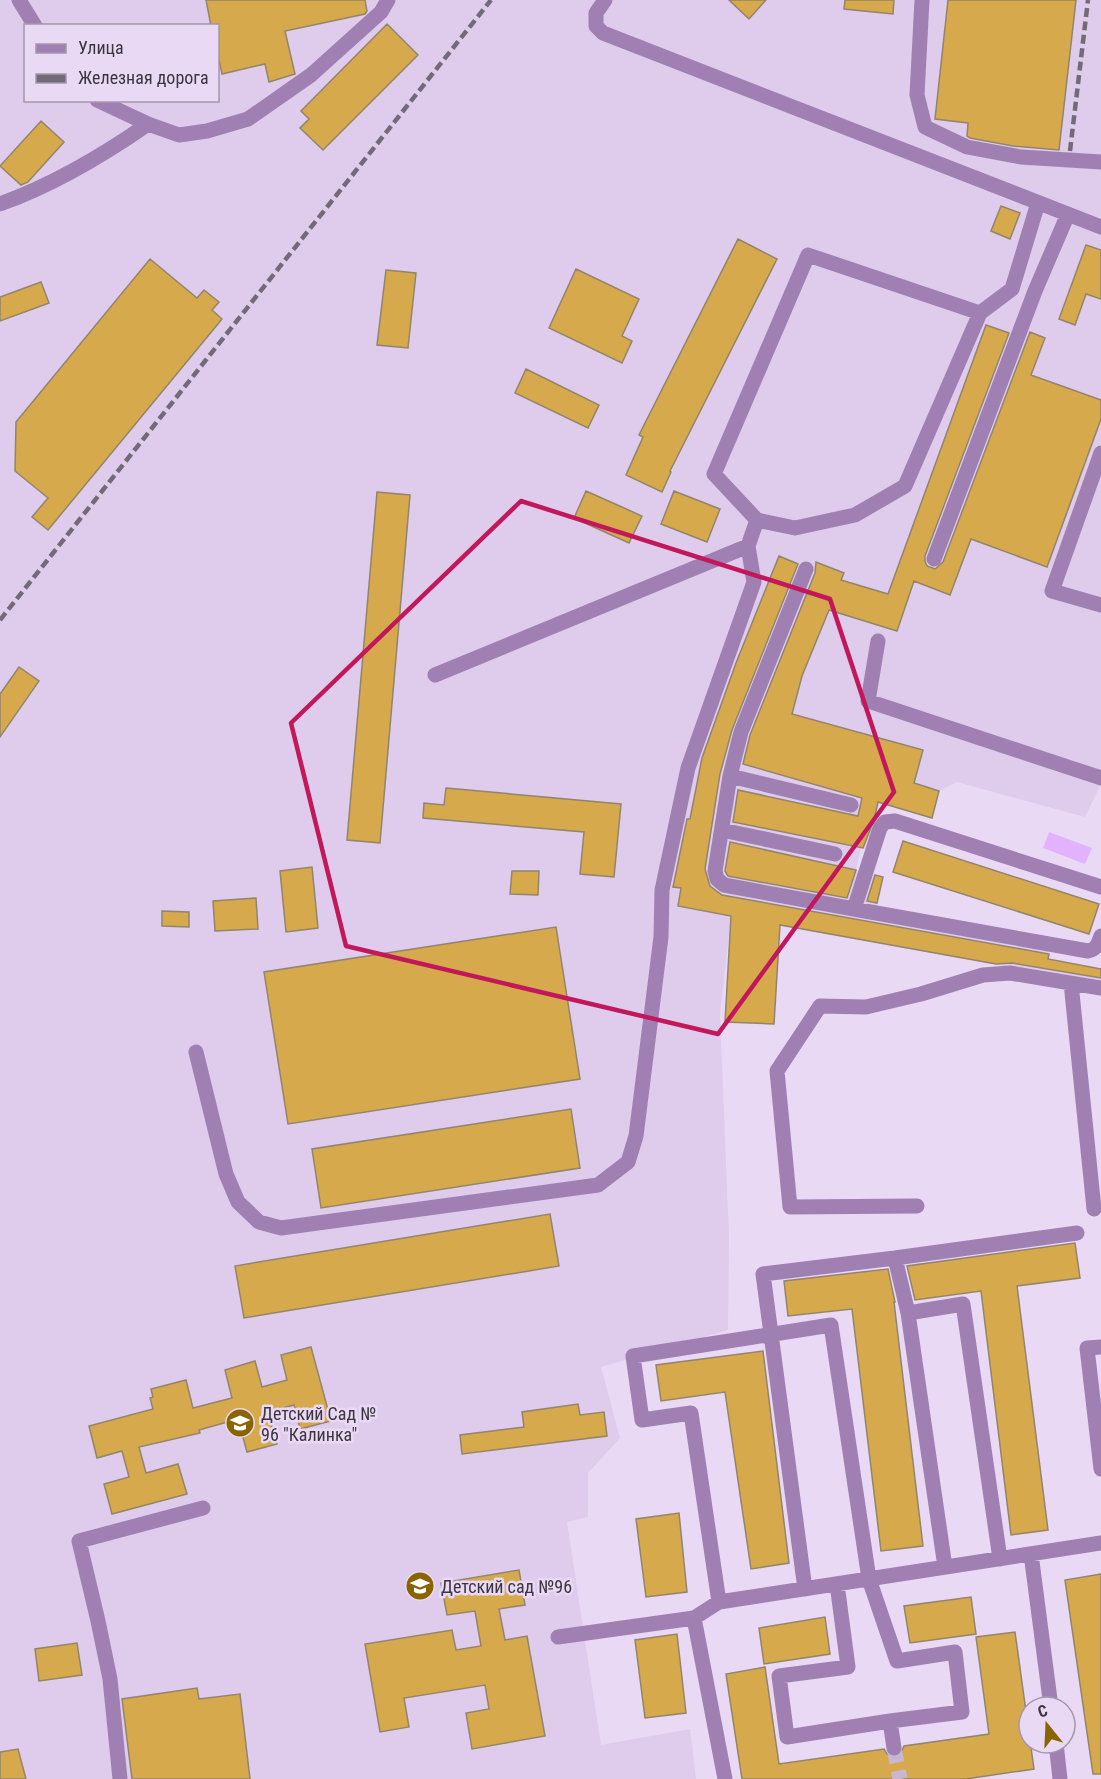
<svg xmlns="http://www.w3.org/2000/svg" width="1101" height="1779" viewBox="0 0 1101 1779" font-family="'Roboto Condensed',sans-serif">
<rect width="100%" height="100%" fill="#ead9f4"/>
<path fill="#dfcbec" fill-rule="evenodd" d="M 0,0 L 1101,0 L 1101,784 L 1085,817 L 957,782 L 939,791 L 932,818 L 879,803 L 868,849 L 861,848 L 856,870 L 883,877 L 874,918 L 1049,951 L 1048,959 L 1101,969 L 1101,984 L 731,916 L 720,1014 L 729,1237 L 728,1330 L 601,1367 L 620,1438 L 588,1473 L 588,1517 L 567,1522 L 601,1745 L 690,1729 L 696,1779 L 0,1779 ZM 26,26 L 218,26 L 218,100 L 26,100 Z"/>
<path fill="#e2b2fe" d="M 1049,832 L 1092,848 L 1085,864 L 1043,848 Z"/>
<path fill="#d6a94c" stroke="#92856c" stroke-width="1.5" d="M 206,0 L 365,0 L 367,11 L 365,14 L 285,31 L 295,74 L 269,82 L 265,64 L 222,74 L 218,55 L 218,26 L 211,26 Z
M 729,0 L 766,0 L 749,19 Z
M 845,0 L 894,0 L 893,14 L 844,9 Z
M 948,0 L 1076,0 L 1059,150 L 1013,146 L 970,138 L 967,136 L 968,123 L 935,119 Z
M 387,24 L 418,55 L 323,150 L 300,128 L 309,119 L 301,111 Z
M 41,121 L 64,142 L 28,182 L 21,185 L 0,166 Z
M 1001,206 L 1020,213 L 1010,239 L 991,231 Z
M 738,239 L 777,259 L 670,471 L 671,472 L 662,492 L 626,475 L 643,437 L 639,435 Z
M 1086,245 L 1101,250 L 1101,299 L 1086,294 L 1075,325 L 1059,319 Z
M 150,259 L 197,298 L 204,290 L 219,302 L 212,310 L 222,319 L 48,530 L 32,517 L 48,498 L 15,471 L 16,422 Z
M 576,269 L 639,299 L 622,336 L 632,341 L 622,363 L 549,328 Z
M 386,270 L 416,273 L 408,348 L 377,345 Z
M 41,282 L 49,303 L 0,321 L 0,297 Z
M 986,325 L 1009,333 L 925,556 L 925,561 L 927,566 L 935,569 L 943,562 L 1030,332 L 1045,338 L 1031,375 L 1101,400 L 1101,419 L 1047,567 L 971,539 L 950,595 L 914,581 L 897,631 L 829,610 L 802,676 L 792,714 L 923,750 L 914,783 L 939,791 L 932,818 L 878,802 L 874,820 L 863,848 L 733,822 L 738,790 L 858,816 L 862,798 L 743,764 L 750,735 L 815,573 L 816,562 L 844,573 L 841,580 L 888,594 Z
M 526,369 L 599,405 L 588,428 L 515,393 Z
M 586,491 L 642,516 L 629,543 L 574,518 Z
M 674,491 L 720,509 L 707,542 L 661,524 Z
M 377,492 L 410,495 L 380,843 L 347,840 Z
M 779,556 L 798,564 L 732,730 L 720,774 L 705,869 L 710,886 L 722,895 L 1049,954 L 1048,959 L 1101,969 L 1101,978 L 1012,963 L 996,964 L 780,925 L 774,1024 L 725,1022 L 731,916 L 678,906 L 681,888 L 673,887 L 687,819 L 690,819 L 702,758 L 736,663 Z
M 19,667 L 39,681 L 0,737 L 0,694 Z
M 446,788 L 621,804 L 614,877 L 580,874 L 584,832 L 423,818 L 424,803 L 444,805 Z
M 903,841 L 1099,904 L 1089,934 L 893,872 Z
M 730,842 L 856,870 L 847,898 L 728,876 L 725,871 Z
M 312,867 L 318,928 L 286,932 L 280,871 Z
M 512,871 L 539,871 L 538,895 L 510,894 Z
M 875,875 L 883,877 L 877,903 L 867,901 Z
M 256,898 L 258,929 L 215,931 L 213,901 Z
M 162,911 L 189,912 L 189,927 L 162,926 Z
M 556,927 L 580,1079 L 288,1124 L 264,972 Z
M 571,1109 L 580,1168 L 321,1208 L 312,1149 Z
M 550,1214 L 559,1266 L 244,1318 L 235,1266 Z
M 1075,1243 L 1080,1278 L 1017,1286 L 1048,1530 L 1011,1535 L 981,1291 L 915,1300 L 907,1266 Z
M 888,1269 L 895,1302 L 894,1302 L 923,1546 L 881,1551 L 852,1309 L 788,1316 L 784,1281 Z
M 311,1347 L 331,1421 L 300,1429 L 294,1405 L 268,1412 L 277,1444 L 247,1452 L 238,1419 L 199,1430 L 200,1433 L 139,1447 L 146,1473 L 178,1464 L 187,1494 L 112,1514 L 104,1484 L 129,1477 L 122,1451 L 97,1458 L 89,1426 L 153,1409 L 150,1398 L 153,1397 L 151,1389 L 186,1380 L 193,1408 L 232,1398 L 225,1370 L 255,1361 L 262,1387 L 287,1380 L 281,1355 Z
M 763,1351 L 789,1563 L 751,1569 L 725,1392 L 661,1401 L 656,1365 Z
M 578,1404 L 580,1415 L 604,1412 L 607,1436 L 462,1454 L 460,1435 L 524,1427 L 522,1412 Z
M 679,1513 L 687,1592 L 646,1597 L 636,1519 Z
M 519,1570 L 525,1605 L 499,1609 L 505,1640 L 527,1636 L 545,1736 L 472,1749 L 466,1713 L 489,1709 L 485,1685 L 404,1698 L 409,1727 L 380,1732 L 365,1644 L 452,1630 L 456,1650 L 481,1646 L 475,1611 L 447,1615 L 441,1583 Z
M 1101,1574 L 1101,1774 L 1093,1774 L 1065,1580 Z
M 971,1597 L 976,1634 L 910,1643 L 904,1606 Z
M 825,1617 L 830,1654 L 764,1664 L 759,1628 Z
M 1015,1632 L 1034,1769 L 966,1779 L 742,1779 L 726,1674 L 765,1667 L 779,1764 L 884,1749 L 887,1754 L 895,1758 L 900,1755 L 904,1746 L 989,1734 L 976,1637 Z
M 677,1634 L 686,1713 L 645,1718 L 635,1640 Z
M 77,1643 L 82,1675 L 39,1681 L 35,1649 Z
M 197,1688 L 199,1699 L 240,1694 L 250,1779 L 132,1779 L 122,1699 Z
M 18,1749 L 26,1779 L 0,1779 L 0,1752 Z"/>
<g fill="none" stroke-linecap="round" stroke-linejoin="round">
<path stroke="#c7b8d0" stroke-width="15" stroke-dasharray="15 8" stroke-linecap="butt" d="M 894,1748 L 900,1779"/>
<path stroke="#a080b3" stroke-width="15" d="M 19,0 L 35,26
M 605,0 L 596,13 L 596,26 L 603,33 L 1101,227
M 922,0 L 917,95 L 925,127 L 967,147 L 1021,157 L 1101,162
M 97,100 L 148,124 L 179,135 L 207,131 L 248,119 L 311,75 L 381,12 L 388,0
M 0,204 C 53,185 102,156 148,124
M 980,313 L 905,486 L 855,515 L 795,528 L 757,520 L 714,474 L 808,255 L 980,313 L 1012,289 L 1038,203
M 1101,453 L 1052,591 L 1101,605
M 934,559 L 1035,291 L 1068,214
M 806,569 L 741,732 L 730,776 L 715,871 L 717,879 L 724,885 L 854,909
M 878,641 L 868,701 L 1101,778
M 435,675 L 748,546 L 757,520
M 730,776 L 851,805
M 722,830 L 835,854
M 1101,887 L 895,821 L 885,822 L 880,828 L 854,909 L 1088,951 C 1097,949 1098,944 1101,936
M 1071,983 L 1094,1209
M 196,1052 L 226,1174 L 238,1202 L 259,1222 L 281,1228 L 598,1185 L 628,1162 L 636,1136 L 661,937 L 662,890 L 688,768 L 754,582 L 748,546
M 917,1206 L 790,1207 L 777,1071 L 820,1006 L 866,1007 L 921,994 L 983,975 L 1010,973 L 1101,988
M 908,1313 L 895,1258 L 1077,1233
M 1101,1347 L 1087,1348 L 1101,1469
M 1031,1554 L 1051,1707
M 945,1567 L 908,1313 L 963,1304 L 1000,1559
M 805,1589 L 763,1274 L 895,1258
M 719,1602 L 691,1413 L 642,1420 L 633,1356 L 831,1325 L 869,1579 L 897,1661 L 955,1652 L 962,1712 L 890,1721 L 787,1737 L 779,1676 L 848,1667 L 837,1584
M 558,1637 L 694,1618
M 890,1721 L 894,1748
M 1056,1743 L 1060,1779
M 120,1779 L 110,1679 L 98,1621 L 79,1541 L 203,1508
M 725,1779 L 694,1618 L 719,1602 L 1101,1543"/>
<path stroke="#736a79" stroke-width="4.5" stroke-dasharray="9 4.5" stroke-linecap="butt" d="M 1070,151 L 1088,0
M 0,620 L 491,0"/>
</g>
<path fill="none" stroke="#c2185b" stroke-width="4.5" stroke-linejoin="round" d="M 521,501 L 830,599 L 894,792 L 718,1034 L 346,946 L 291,723 Z"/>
<defs>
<g id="school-disc" transform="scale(1.5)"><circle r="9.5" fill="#896401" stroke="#ead9f4"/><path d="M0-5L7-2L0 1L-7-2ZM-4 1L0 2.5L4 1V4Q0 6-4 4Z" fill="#fff"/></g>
</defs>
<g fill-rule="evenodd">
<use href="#school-disc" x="240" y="1423"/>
<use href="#school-disc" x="420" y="1586"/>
</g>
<g text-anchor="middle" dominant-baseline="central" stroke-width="5" stroke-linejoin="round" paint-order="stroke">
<g font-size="18" fill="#3b353f" stroke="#ead9f4" text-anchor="start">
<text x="261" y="1413">Детский Сад №<tspan x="261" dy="21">96 "Калинка"</tspan></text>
<text x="441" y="1586">Детский сад №96</text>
</g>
</g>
<rect x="24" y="24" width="195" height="78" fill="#ead9f4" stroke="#a497ac" stroke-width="1.5"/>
<rect x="36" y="44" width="30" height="9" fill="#a080b3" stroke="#a497ac" stroke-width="1.5"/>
<text x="78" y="54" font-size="18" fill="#3b353f">Улица</text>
<rect x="36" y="74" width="30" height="9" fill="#736a79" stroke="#a497ac" stroke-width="1.5"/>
<text x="78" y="84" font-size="18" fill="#3b353f">Железная дорога</text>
<g transform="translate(1047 1725) rotate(342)"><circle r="28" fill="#ead9f4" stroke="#a497ac" stroke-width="1.5"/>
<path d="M0-4.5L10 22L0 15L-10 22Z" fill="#896401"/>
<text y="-9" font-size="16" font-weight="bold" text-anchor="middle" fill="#3b353f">С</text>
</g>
</svg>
